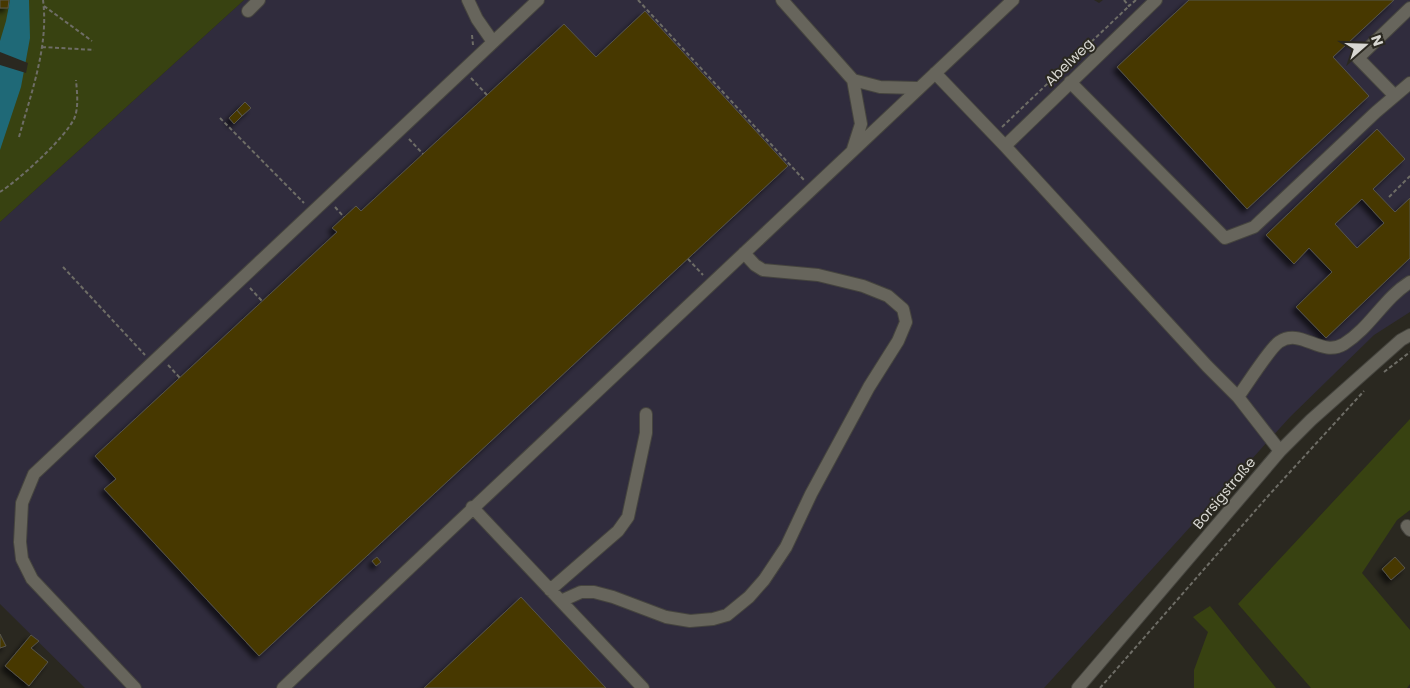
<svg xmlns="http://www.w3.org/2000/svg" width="1410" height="688" viewBox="0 0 1410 688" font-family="Poppins,sans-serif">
<defs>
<filter id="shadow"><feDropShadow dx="-4" dy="4" stdDeviation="2.5" flood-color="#0009"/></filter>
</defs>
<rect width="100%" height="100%" fill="#2a2820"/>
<path fill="#302c3d" d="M 244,0 L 1094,0 L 1099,3 L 1103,0 L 1410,0 L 1410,312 L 1374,335 L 1290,417 L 1044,688 L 85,688 L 0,604 L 0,222 Z"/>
<path fill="#384211" d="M 0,0 L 244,0 L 0,222 Z
M 1410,419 L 1410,510 L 1397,520 L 1362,573 L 1410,630 L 1410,684 L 1407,688 L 1311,688 L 1238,604 Z
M 1210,606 L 1276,688 L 1194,688 L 1194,670 L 1208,632 L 1193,617 Z"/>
<path fill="#1f6977" d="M 10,0 L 29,0 L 30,38 L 21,87 L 0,150 L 0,41 L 6,21 Z"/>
<path fill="#2a2820" d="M 0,52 L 28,63 L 26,73 L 0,65 Z"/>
<path fill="#473900" stroke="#56544c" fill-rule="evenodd" filter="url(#shadow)" d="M 0,0 L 9,0 L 8,8 L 0,8 Z
M 1189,0 L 1394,0 L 1333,57 L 1369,96 L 1247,209 L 1117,67 Z
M 645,11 L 788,166 L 259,656 L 104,489 L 116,479 L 95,456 L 337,232 L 332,228 L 356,206 L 361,211 L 564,24 L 596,57 Z
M 245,102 L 251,108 L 242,116 L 237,110 Z
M 237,110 L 242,116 L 234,124 L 229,118 Z
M 1377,129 L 1405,159 L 1373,189 L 1395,212 L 1410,198 L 1410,258 L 1326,338 L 1296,307 L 1332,272 L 1309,248 L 1294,264 L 1266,235 ZM 1362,199 L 1384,223 L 1357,248 L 1335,224 Z
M 377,557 L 381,562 L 376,566 L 372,561 Z
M 1395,557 L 1405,568 L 1391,580 L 1382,569 Z
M 521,597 L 606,688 L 424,688 Z
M 0,634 L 6,646 L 0,648 Z
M 31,635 L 39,641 L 31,648 L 48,662 L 29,686 L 5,666 Z"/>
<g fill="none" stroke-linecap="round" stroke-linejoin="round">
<g stroke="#45443e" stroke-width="14">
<path id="minor" d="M 468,0 L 477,19 L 493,42
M 782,0 L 853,80 L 861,124 L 853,149
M 248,11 L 259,0
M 935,73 L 1005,146 L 1207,366 L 1238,397 L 1280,451
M 853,80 L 880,87 L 917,88
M 1070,82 L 1225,238 L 1254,227 L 1376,112 L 1410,83
M 1395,96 L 1358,58 L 1410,8
M 1005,146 L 1156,0
M 1238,397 C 1246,386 1270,348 1279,342 C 1301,327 1321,358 1344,344 C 1370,328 1384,298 1410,282
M 472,507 L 643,688
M 1407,526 L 1410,530
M 550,590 L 618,531 L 628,517 L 646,433 L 646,414
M 561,601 L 581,592 L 594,592 L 613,597 L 666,617 L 690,621 L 713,619 L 727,615 L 749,597 L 764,580 L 786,547 L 811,494 L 869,387 L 898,341 L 906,322 L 903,309 L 888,296 L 863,286 L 818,275 L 763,270 L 755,265 L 744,253
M 135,688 L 32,579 L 22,559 L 20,542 L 22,503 L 34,474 L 538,0
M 283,688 C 525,457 769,228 1013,0
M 1078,688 L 1280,451 L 1311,420 L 1401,340 L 1410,335"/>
</g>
<path stroke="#6e6d66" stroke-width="2" stroke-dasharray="4 2.5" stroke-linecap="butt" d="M 638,0 L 804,180
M 1124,0 L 1129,6 L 1136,0
M 44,6 L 92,41
M 472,35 L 473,45
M 42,47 L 94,50
M 471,78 L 487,95
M 220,118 L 304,203
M 1002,127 L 1129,6
M 19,137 C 31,93 49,46 43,0
M 409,139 L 423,154
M 0,192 C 19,180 64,139 74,119 C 79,108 77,92 76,80
M 1389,197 L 1410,176
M 335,207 L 344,217
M 688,259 L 703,275
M 63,267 L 145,355
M 250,288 L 262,301
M 168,365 L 180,378
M 1384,372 L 1410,352
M 1100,688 L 1269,495 L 1364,391"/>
<use href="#minor" stroke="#67655c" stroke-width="12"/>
</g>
<g text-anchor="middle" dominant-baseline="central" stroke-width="4" stroke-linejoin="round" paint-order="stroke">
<g font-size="14" fill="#d8d7d2" stroke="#2a2820">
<text transform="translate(1069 62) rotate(-44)">Abelweg</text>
<text transform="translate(1224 493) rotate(-50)">Borsigstraße</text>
</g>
</g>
<g transform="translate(1365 45) rotate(70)" stroke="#2a2820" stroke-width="4" paint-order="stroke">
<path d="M0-4L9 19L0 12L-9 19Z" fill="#d8d7d2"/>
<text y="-8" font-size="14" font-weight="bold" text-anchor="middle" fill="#d8d7d2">N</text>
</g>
</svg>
